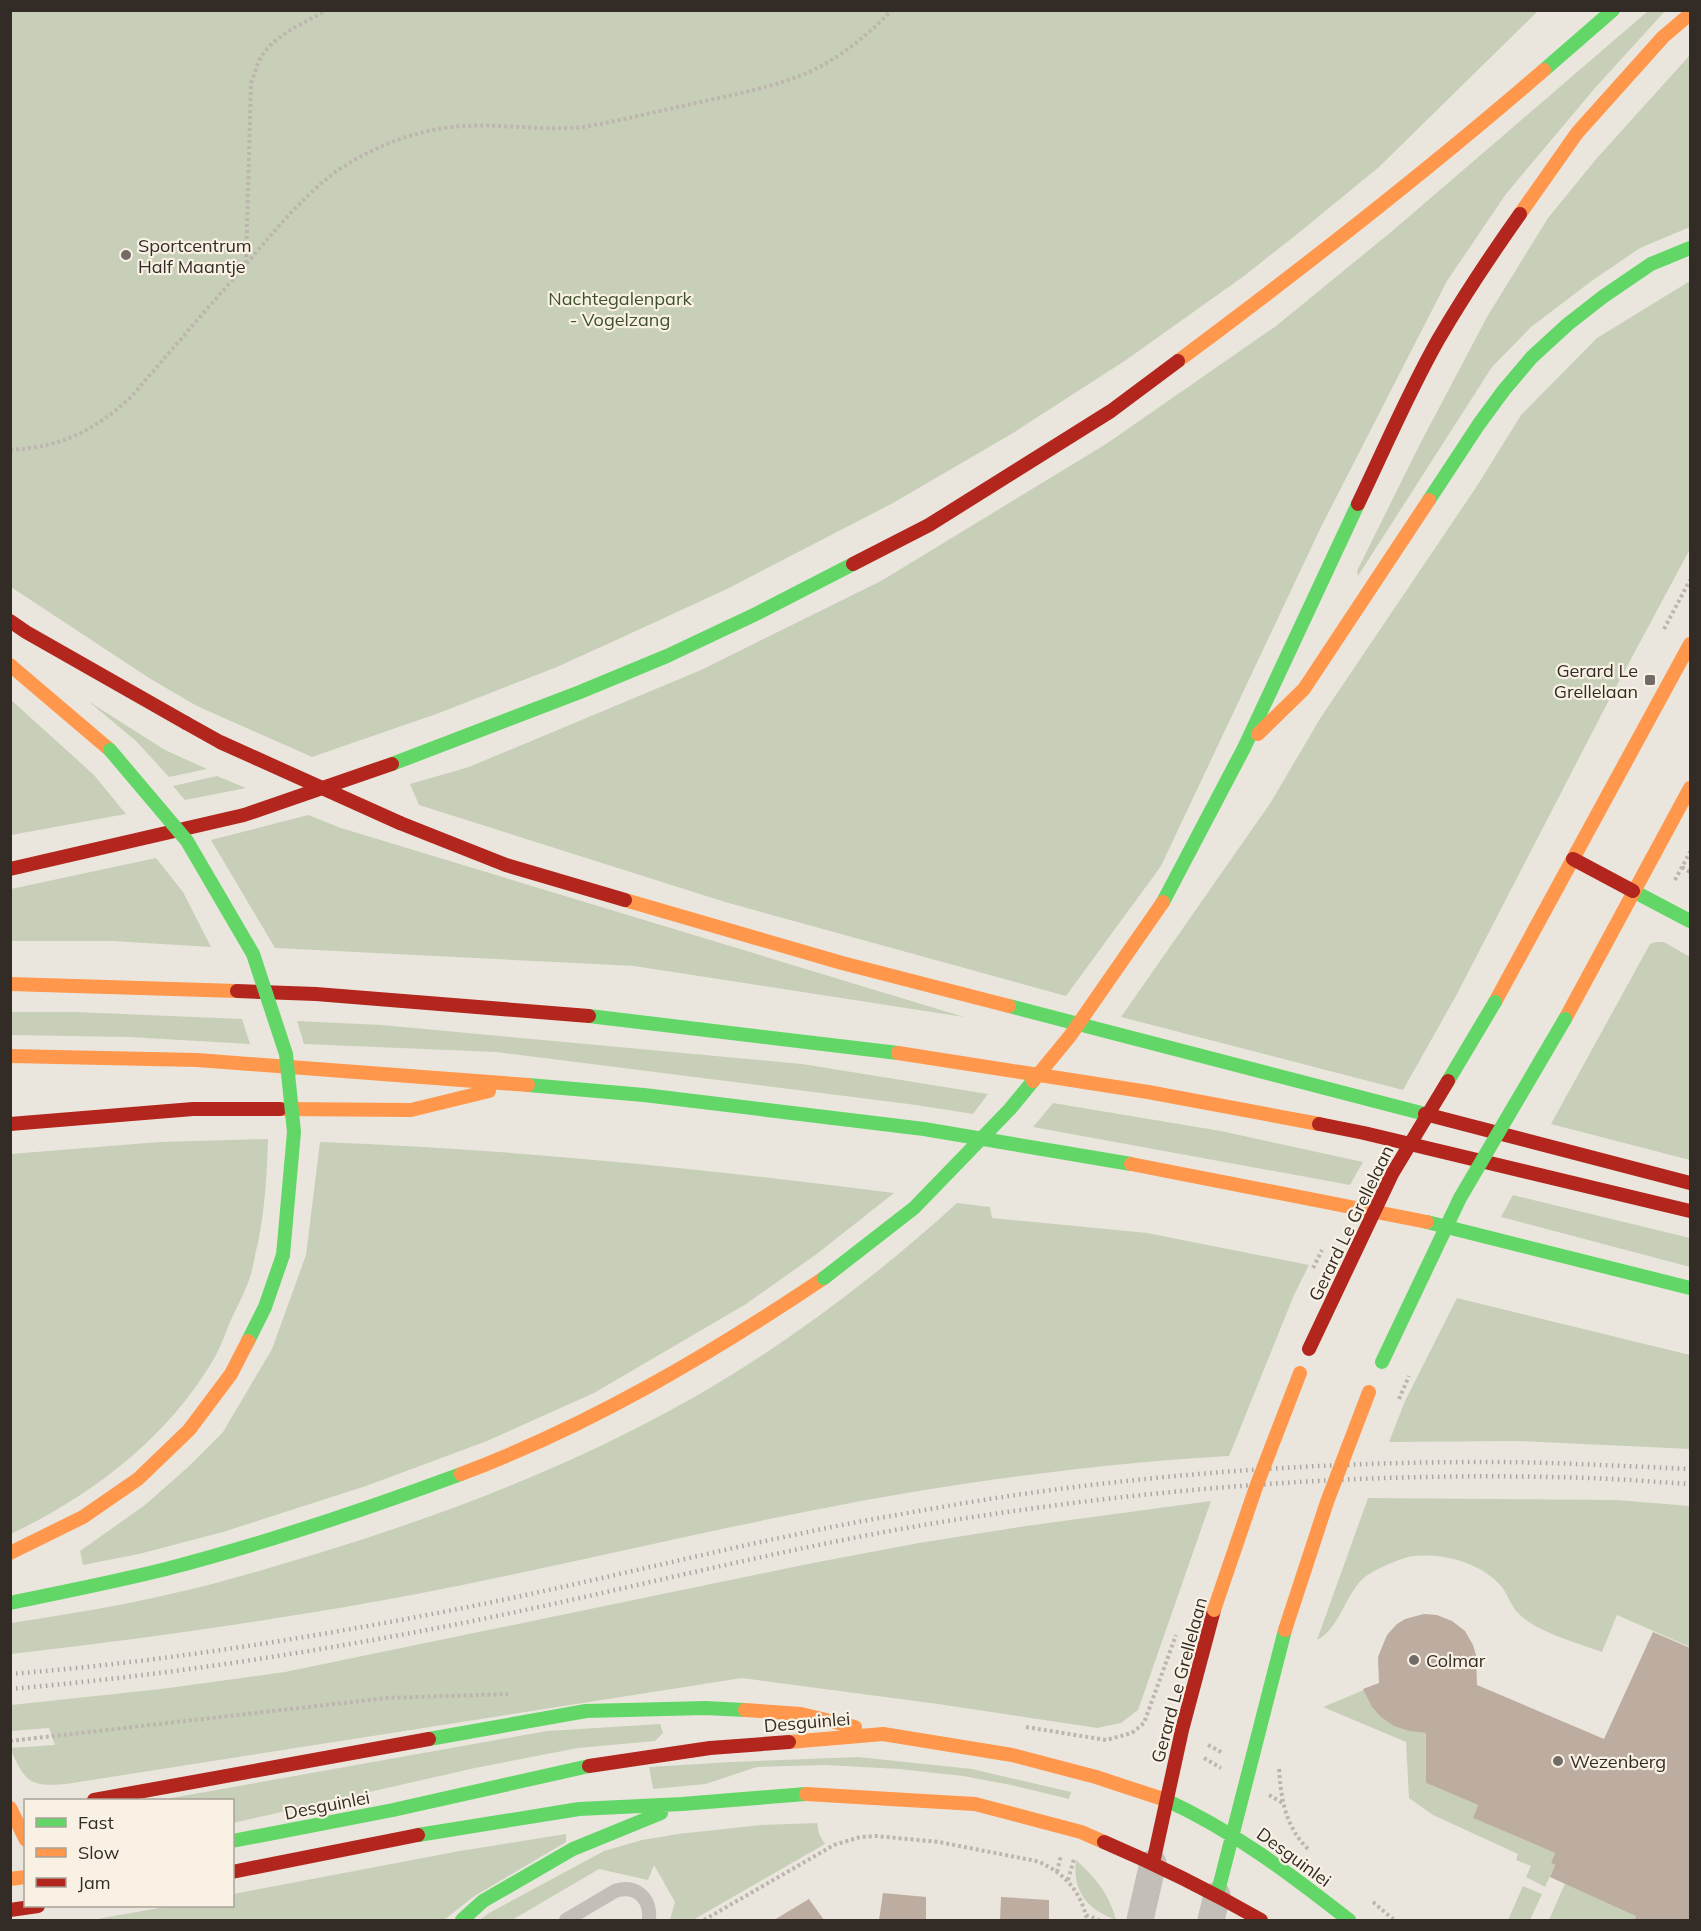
<svg xmlns="http://www.w3.org/2000/svg" width="1701" height="1931" viewBox="0 0 1701 1931" font-family="Mulish,sans-serif">
<rect width="100%" height="100%" fill="#eae6dd"/>
<path fill="#c8cfb8" d="M 10,11 L 11,10 L 1538,11 L 1379,167 L 1301,231 L 1244,276 L 1126,360 L 1013,433 L 893,503 L 727,589 L 638,630 L 557,667 L 439,713 L 312,757 L 197,706 L 149,678 L 11,587 Z
M 1648,11 L 1665,11 L 1595,88 L 1506,194 L 1447,281 L 1321,527 L 1161,866 L 1066,996 L 725,902 L 419,805 L 410,784 L 469,767 L 701,670 L 881,581 L 1106,444 L 1276,326 L 1391,232 Z
M 1690,55 L 1690,227 L 1640,248 L 1593,280 L 1531,327 L 1492,367 L 1358,576 L 1357,571 L 1420,444 L 1487,317 L 1548,218 L 1597,158 Z
M 1690,281 L 1690,549 L 1609,700 L 1457,994 L 1403,1090 L 1121,1017 L 1271,802 L 1321,717 L 1477,486 L 1521,415 L 1597,338 Z
M 10,699 L 94,775 L 126,814 L 11,835 Z
M 88,701 L 165,750 L 207,769 L 169,777 L 136,741 Z
M 217,776 L 246,788 L 185,800 L 173,786 Z
M 308,815 L 341,828 L 964,1017 L 634,966 L 275,948 L 211,840 Z
M 156,858 L 183,892 L 211,947 L 112,941 L 11,941 L 11,889 Z
M 1656,942 L 1664,942 L 1690,957 L 1690,1160 L 1551,1124 L 1650,944 Z
M 11,1012 L 76,1012 L 242,1019 L 250,1044 L 128,1037 L 11,1035 Z
M 297,1021 L 382,1025 L 802,1064 L 988,1094 L 973,1114 L 916,1105 L 496,1052 L 304,1044 Z
M 1053,1103 L 1221,1131 L 1363,1162 L 1350,1185 L 1033,1127 Z
M 268,1139 C 267,1174 265,1208 258,1243 C 255,1253 254,1264 251,1274 C 246,1290 238,1305 231,1320 C 225,1334 220,1349 212,1362 C 165,1440 92,1495 11,1534 L 11,1154 L 159,1142 Z
M 320,1142 C 512,1149 704,1169 894,1193 L 818,1253 L 746,1304 L 594,1393 L 487,1441 L 366,1486 L 223,1532 L 139,1554 L 83,1565 L 80,1551 L 145,1505 L 187,1468 L 223,1432 L 272,1349 L 306,1255 Z
M 1513,1195 L 1690,1238 L 1690,1267 L 1501,1217 Z
M 957,1203 L 990,1207 L 992,1218 L 1147,1233 L 1309,1265 L 1294,1295 L 1229,1456 C 1140,1461 1051,1471 963,1484 C 781,1511 602,1558 422,1593 C 286,1619 148,1638 11,1654 L 11,1623 C 62,1615 115,1607 166,1595 C 218,1584 269,1568 319,1553 C 450,1513 579,1463 698,1395 C 791,1341 878,1275 957,1203 Z
M 1457,1298 L 1690,1355 L 1690,1449 L 1516,1441 L 1389,1442 L 1405,1401 Z
M 1368,1498 L 1617,1500 L 1690,1506 L 1690,1647 L 1617,1615 L 1602,1652 C 1578,1643 1537,1632 1519,1614 C 1511,1607 1508,1595 1502,1587 C 1482,1563 1444,1553 1414,1556 C 1403,1557 1381,1567 1371,1573 C 1346,1586 1342,1628 1317,1640 Z
M 1211,1501 L 1138,1710 L 1121,1723 L 1097,1728 L 938,1704 L 742,1678 L 66,1784 C 30,1787 25,1782 11,1750 L 10,1748 L 55,1745 L 49,1728 L 11,1731 L 11,1705 L 161,1689 L 285,1672 L 813,1563 L 919,1543 L 1026,1526 Z
M 1364,1690 C 1379,1721 1393,1729 1426,1733 L 1426,1783 L 1478,1805 L 1473,1818 L 1555,1853 L 1551,1863 L 1555,1865 L 1545,1887 L 1526,1877 L 1531,1866 L 1516,1860 L 1518,1854 L 1433,1815 L 1409,1798 L 1406,1742 L 1323,1707 Z
M 660,1724 L 663,1733 L 655,1741 L 578,1748 L 475,1768 L 233,1823 L 232,1800 L 160,1800 L 547,1731 Z
M 858,1757 L 972,1769 L 1071,1792 L 1069,1799 L 1011,1785 L 963,1776 L 899,1769 L 825,1765 L 757,1767 L 706,1784 L 653,1789 L 649,1767 L 731,1762 Z
M 817,1823 L 819,1834 L 825,1844 L 693,1920 L 670,1920 L 675,1902 L 654,1865 L 648,1880 L 599,1869 L 512,1920 L 480,1920 L 489,1913 L 604,1851 L 642,1840 L 678,1834 L 761,1825 Z
M 566,1834 L 566,1842 L 473,1897 L 444,1920 L 91,1920 L 171,1906 L 232,1906 L 233,1894 L 460,1851 Z
M 1076,1860 C 1095,1877 1110,1895 1116,1920 C 1088,1910 1072,1892 1076,1860 Z
M 1570,1872 L 1641,1904 L 1634,1920 L 1549,1920 Z
M 1523,1886 L 1542,1894 L 1530,1920 L 1508,1920 Z"/>
<path fill="#bdaca0" d="M 1424,1614 L 1437,1615 L 1452,1621 L 1465,1631 L 1473,1645 L 1476,1655 L 1477,1685 L 1604,1739 L 1653,1632 L 1690,1648 L 1690,1920 L 1634,1920 L 1636,1916 L 1550,1877 L 1555,1865 L 1551,1863 L 1555,1853 L 1473,1818 L 1478,1805 L 1426,1783 L 1426,1733 L 1409,1731 L 1394,1726 L 1381,1717 L 1372,1707 L 1363,1689 L 1379,1683 L 1378,1657 L 1387,1635 L 1397,1624 L 1405,1619 Z
M 883,1893 L 926,1897 L 926,1920 L 879,1920 Z
M 1001,1897 L 1049,1900 L 1049,1920 L 1000,1920 Z
M 809,1899 L 824,1920 L 774,1920 Z"/>
<g fill="none" stroke-linecap="round" stroke-linejoin="round">
<path stroke="#bcb6af" stroke-width="4" stroke-dasharray="3 3" stroke-linecap="butt" d="M 246,263 L 251,83 C 254,76 256,68 259,61 C 272,35 302,25 326,10
M 10,450 C 62,447 94,431 131,397 C 168,354 205,311 242,269 C 270,236 299,200 334,173 C 365,151 401,136 438,129 C 486,120 536,132 584,127 C 622,120 659,111 696,103 C 731,95 766,89 799,76 C 834,63 866,37 892,10
M 1664,629 L 1690,580
M 1682,867 L 1690,872
M 1675,880 L 1690,852
M 1399,1399 L 1409,1376
M 1026,1727 L 1106,1740 L 1132,1733 L 1144,1723 L 1176,1635
M 10,1741 L 387,1698 L 508,1694
M 1208,1745 L 1223,1753
M 1204,1758 L 1221,1768
M 1279,1769 C 1281,1800 1286,1828 1309,1850
M 1269,1795 L 1283,1803
M 1057,1872 L 1061,1855
M 1068,1880 L 1074,1859
M 1373,1902 L 1394,1920
M 1086,1915 L 1099,1920
M 704,1920 L 834,1845 L 860,1837 L 876,1836 L 939,1842 L 1036,1861 C 1063,1871 1081,1891 1087,1920"/>
<path stroke="#c3beb7" stroke-width="14" d="M 566,1920 L 615,1891 C 637,1884 651,1899 649,1920"/>
<path stroke="#c3beb7" stroke-width="27" d="M 1140,1920 L 1153,1863
M 1211,1920 L 1217,1895"/>
<path stroke="#63d668" stroke-width="14" d="M 1544,70 L 1613,10
M 1429,500 L 1479,424 L 1504,390 L 1532,357 L 1568,324 L 1604,296 L 1651,264 L 1690,248
M 392,764 L 580,692 L 667,656 L 758,613 L 853,564
M 1633,891 L 1690,921
M 1163,902 L 1244,748 L 1358,504
M 1009,1006 L 1425,1114
M 589,1016 L 898,1053
M 528,1085 L 644,1095 L 924,1129 L 1131,1164
M 1427,1222 L 1690,1288
M 248,1341 L 265,1307 L 283,1255
M 10,1603 C 62,1592 114,1582 166,1569 C 266,1543 364,1510 461,1474
M 429,1739 L 586,1711 L 705,1708 L 745,1710
M 1166,1800 C 1235,1832 1289,1873 1349,1920
M 418,1835 L 579,1809 L 682,1804 L 806,1794
M 232,1841 L 393,1810 L 589,1766
M 1217,1895 L 1285,1630
M 462,1920 L 483,1901 L 573,1849 L 661,1813"/>
<path stroke="#ff974d" stroke-width="14" d="M 1520,214 L 1577,133 L 1663,37 L 1690,14
M 1178,361 C 1303,268 1426,172 1544,70
M 10,665 L 110,750
M 1258,734 L 1304,689 L 1429,500
M 625,900 L 842,963 L 1009,1006
M 10,984 L 237,991
M 1495,1002 L 1690,644
M 1565,1019 L 1690,788
M 898,1053 L 1148,1092 L 1319,1124
M 10,1056 L 197,1060 L 528,1085
M 280,1109 L 411,1110 L 489,1091
M 1131,1164 L 1427,1222
M 461,1474 C 591,1425 709,1355 824,1278
M 10,1553 L 83,1517 L 138,1479 L 189,1430 L 231,1374 L 248,1341
M 745,1710 L 801,1714 L 855,1727
M 789,1742 L 883,1734 L 1012,1755 L 1096,1777 L 1166,1800
M 806,1794 L 975,1804 L 1081,1832 L 1104,1842
M 10,1808 L 26,1840
M 10,1879 L 26,1877"/>
<path stroke="#b3261e" stroke-width="14" d="M 1358,504 C 1384,450 1408,393 1438,340 C 1463,297 1491,255 1520,214
M 853,564 L 929,525 L 1111,411 L 1178,361
M 10,621 L 26,632 L 186,723
M 400,823 L 506,865 L 625,900
M 1573,859 L 1633,891
M 10,869 L 244,815 L 392,764
M 237,991 L 316,994 L 589,1016
M 1425,1114 L 1690,1183
M 10,1124 L 193,1109 L 280,1109
M 1319,1124 L 1364,1133 L 1690,1211
M 589,1766 L 710,1748 L 789,1742
M 94,1800 L 429,1739
M 1104,1842 C 1158,1865 1210,1891 1261,1920
M 1153,1863 L 1182,1730 L 1214,1610
M 232,1872 L 418,1835
M 10,1910 L 38,1906"/>
<path stroke="#aba6a1" stroke-width="4.5" stroke-dasharray="1.5 4.5" stroke-linecap="butt" d="M 10,1674 C 161,1662 310,1638 458,1609 C 575,1586 691,1556 808,1532 C 858,1521 909,1513 959,1504 C 1131,1475 1311,1462 1486,1462 C 1554,1462 1622,1466 1690,1469
M 10,1689 C 161,1676 310,1653 458,1624 C 628,1590 796,1544 967,1518 C 1172,1486 1381,1471 1588,1478 C 1622,1479 1656,1482 1690,1484"/>
<path stroke="#bcb6af" stroke-width="4" stroke-dasharray="3 3" stroke-linecap="butt" d="M 1313,1268 L 1322,1250"/>
<path stroke="#63d668" stroke-width="14" d="M 110,750 L 187,841 L 253,954 L 286,1054 L 294,1132 L 283,1255
M 1448,1081 L 1495,1002
M 824,1278 L 914,1208 L 1010,1109 L 1033,1081
M 1382,1362 L 1460,1198 L 1565,1019"/>
<path stroke="#ff974d" stroke-width="14" d="M 1033,1081 L 1070,1036 L 1163,902
M 1214,1610 L 1256,1487 L 1300,1373
M 1285,1630 L 1327,1502 L 1369,1392"/>
<path stroke="#b3261e" stroke-width="14" d="M 186,723 L 220,742 L 400,823
M 1309,1349 L 1392,1174 L 1448,1081"/>
</g>
<g fill="#736c66" stroke="#f8f1e4" stroke-width="2">
<circle cx="126" cy="255" r="6"/>
<rect x="1644" y="674" width="12" height="12" rx="3"/>
<circle cx="1414" cy="1660" r="6"/>
<circle cx="1558" cy="1761" r="6"/>
</g>
<g text-anchor="middle" dominant-baseline="central" stroke-width="4.5" stroke-linejoin="round" paint-order="stroke">
<g font-size="18" fill="#332b26" stroke="#f8f1e4" text-anchor="start">
<text x="138" y="245">Sportcentrum<tspan x="138" dy="21">Half Maantje</tspan></text>
<text x="1638" y="670" text-anchor="end">Gerard Le<tspan x="1638" dy="21">Grellelaan</tspan></text>
<text x="1426" y="1660">Colmar</text>
<text x="1570" y="1761">Wezenberg</text>
</g>
<g font-size="18" fill="#3e502b" stroke="#f8f1e4">
<text x="620" y="298">Nachtegalenpark<tspan x="620" dy="21">- Vogelzang</tspan></text>
</g>
<g font-size="18" fill="#332b26" stroke="#f8f1e4">
<text transform="translate(1351 1223) rotate(-64)">Gerard Le Grellelaan</text>
<text transform="translate(1179 1680) rotate(-75)">Gerard Le Grellelaan</text>
<text transform="translate(807 1722) rotate(-5)">Desguinlei</text>
<text transform="translate(327 1805) rotate(-11)">Desguinlei</text>
<text transform="translate(1294 1857) rotate(36)">Desguinlei</text>
</g>
</g>
<rect width="1701" height="1931" fill="none" stroke="#332b26" stroke-width="24"/>
<rect x="24" y="1799" width="210" height="108" fill="#f8f1e4" stroke="#a9a298" stroke-width="1.5"/>
<rect x="36" y="1818" width="30" height="9" fill="#63d668" stroke="#a9a298" stroke-width="1.5"/>
<text x="78" y="1829" font-size="18" fill="#332b26">Fast</text>
<rect x="36" y="1848" width="30" height="9" fill="#ff974d" stroke="#a9a298" stroke-width="1.5"/>
<text x="78" y="1859" font-size="18" fill="#332b26">Slow</text>
<rect x="36" y="1878" width="30" height="9" fill="#b3261e" stroke="#a9a298" stroke-width="1.5"/>
<text x="78" y="1889" font-size="18" fill="#332b26">Jam</text>
</svg>
